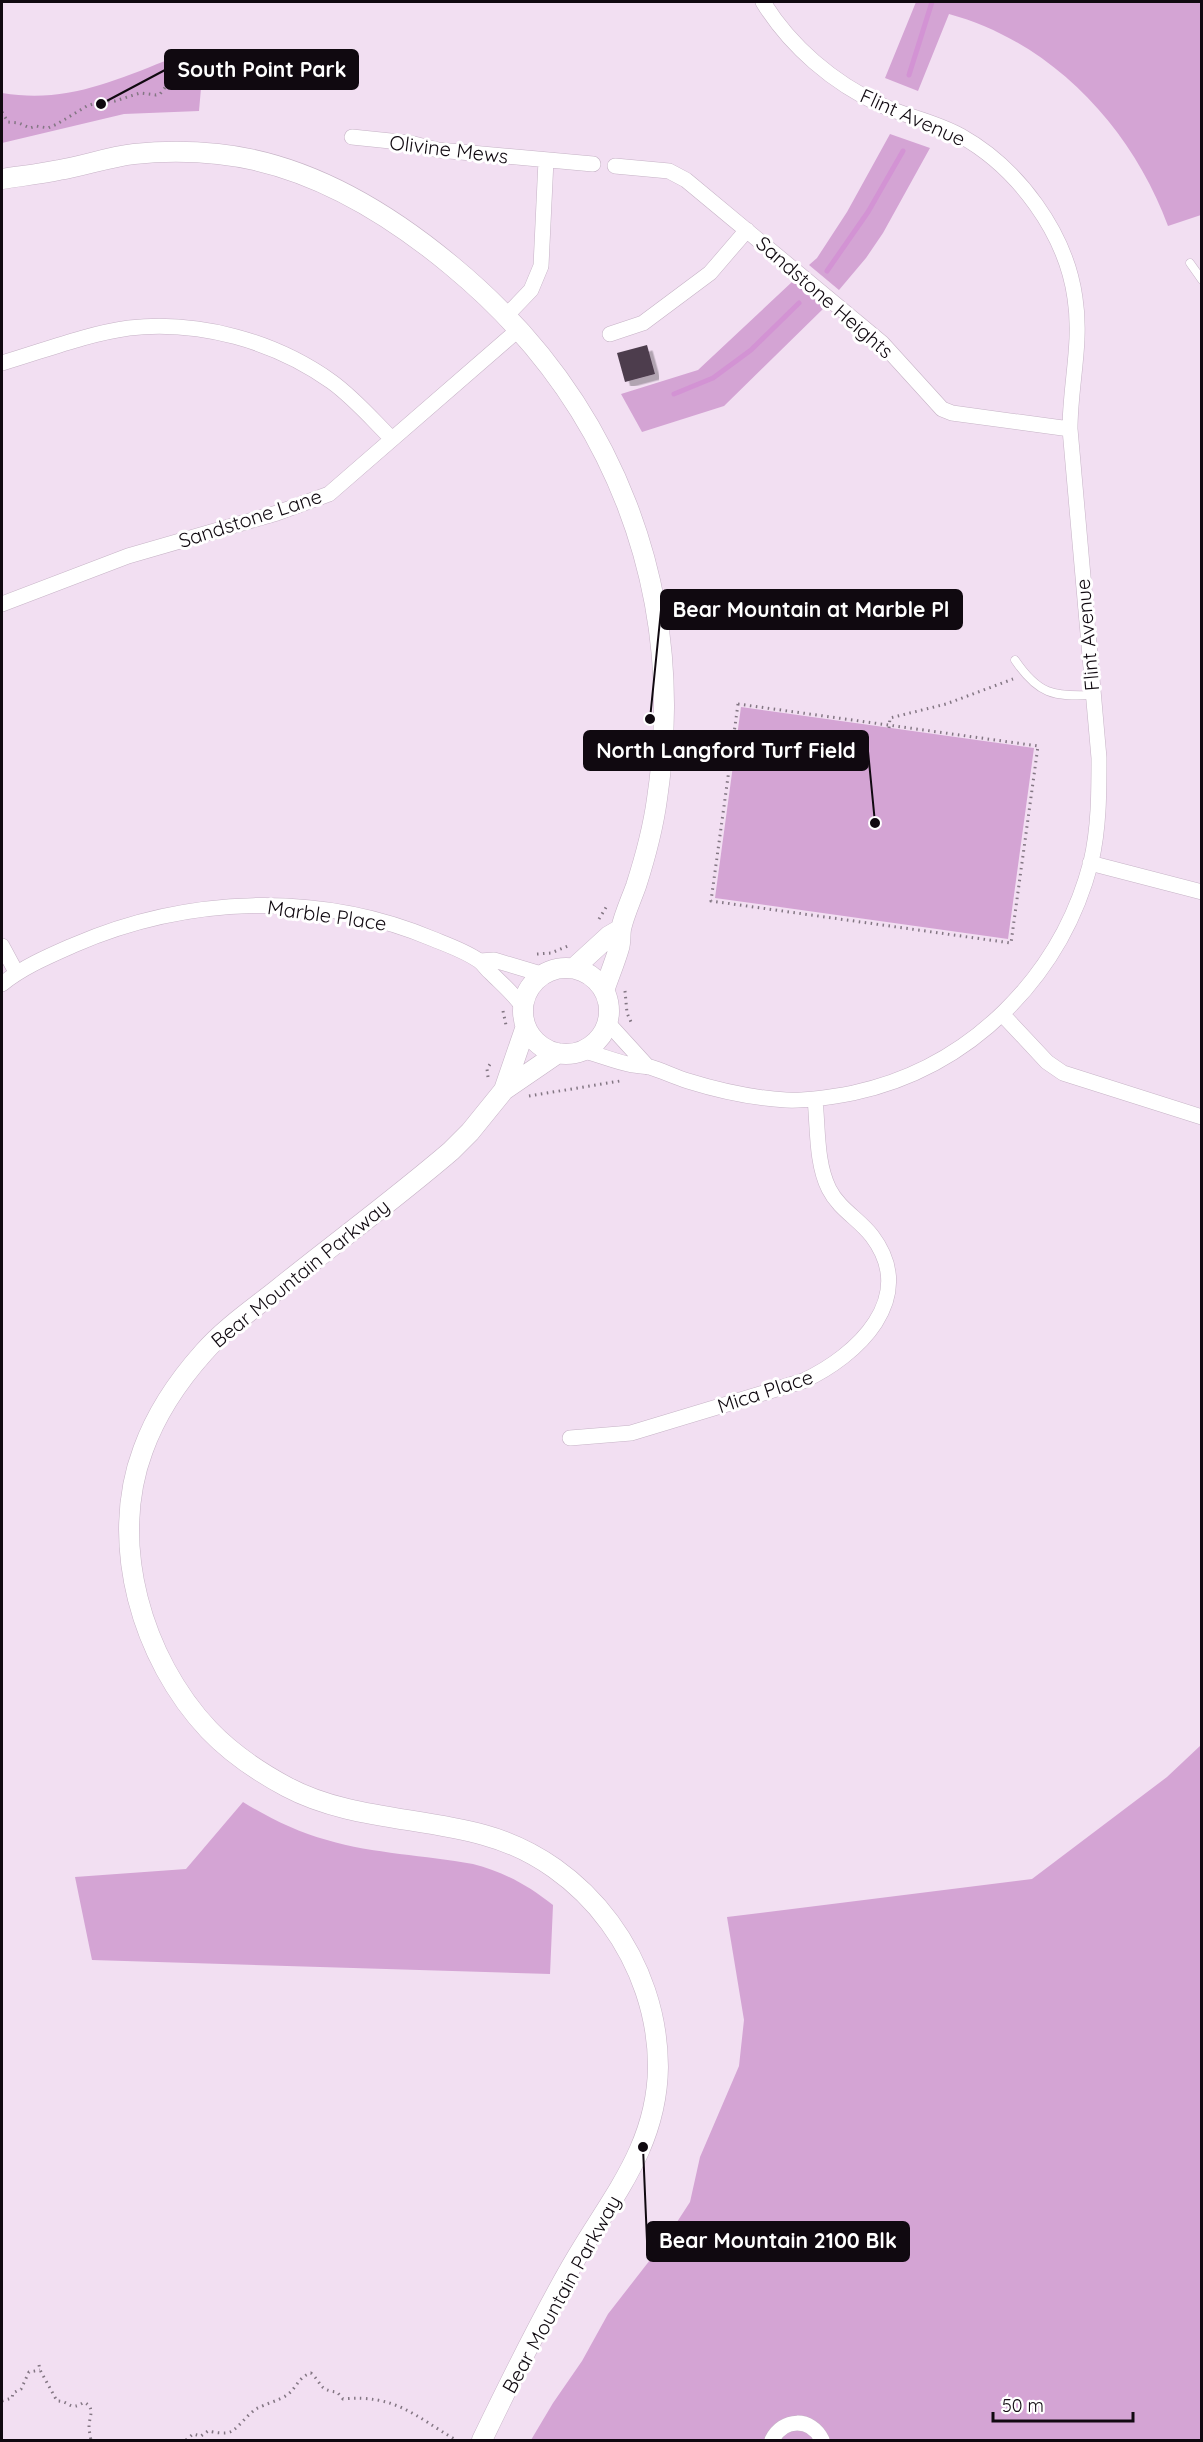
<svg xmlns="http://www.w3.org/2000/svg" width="1203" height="2442" viewBox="0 0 1203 2442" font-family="Quicksand,sans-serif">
<defs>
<filter id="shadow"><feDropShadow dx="5.5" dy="5.5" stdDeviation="0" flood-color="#0004"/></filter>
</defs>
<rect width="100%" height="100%" fill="#f2dff2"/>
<path fill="#d4a4d4" d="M 916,2 L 1201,2 L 1201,215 L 1168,226 C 1132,128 1052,42 949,14 L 918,91 L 885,78 Z
M 165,61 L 203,65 L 199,111 L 124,114 L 2,143 L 2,93 C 64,103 109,83 165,61 Z
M 890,134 L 930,148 L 883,233 L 866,258 L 839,290 L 809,265 L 817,258 L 847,212 Z
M 793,281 L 825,307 L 724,406 L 642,432 L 621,394 L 698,370 Z
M 741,707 L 1034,748 L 1008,939 L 715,898 Z
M 1201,1745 L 1201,2440 L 531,2440 L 553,2403 L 582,2361 L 608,2314 L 664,2242 L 690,2202 L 700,2157 L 739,2066 L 744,2020 L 727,1917 L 1032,1879 L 1167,1777 Z
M 243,1802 C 269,1818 297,1832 327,1840 C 374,1854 425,1855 473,1864 C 504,1872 528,1885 553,1905 L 550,1974 L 92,1960 L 75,1877 L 186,1869 Z"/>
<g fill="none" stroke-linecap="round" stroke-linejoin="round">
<path stroke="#d393d4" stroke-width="5" d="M 909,75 L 932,2
M 827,271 L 868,212 L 903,151
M 674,394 L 713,378 L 751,350 L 799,303"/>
</g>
<path fill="#4e3e4e" filter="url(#shadow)" d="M 647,345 L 655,374 L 625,382 L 617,353 Z"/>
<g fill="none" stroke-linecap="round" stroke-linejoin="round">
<g stroke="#c6b3c6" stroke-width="9">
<path id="service" d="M 1190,263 L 1202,280
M 1015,660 C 1038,694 1053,697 1093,695"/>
</g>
<g stroke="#c6b3c6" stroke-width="16">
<path id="minor" d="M 352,137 L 410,143 L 438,150 L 593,164
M 615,166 L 669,171 L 686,180 L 882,343 L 942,409 L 952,413 L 1070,429
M 507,315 L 531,290 L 541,266 L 546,160
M 610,334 L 643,323 L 710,273 L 747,230
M 2,363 C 43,351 86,334 129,328 C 199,320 275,341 332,382 C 354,398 373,420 392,439
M 2,604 L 128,556 L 277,513 L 329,494 L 519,329
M 1090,863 L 1202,892
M 2,946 L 16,972
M 480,961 L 494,960 L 541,974
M 2,984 C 23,967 49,956 74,945 C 187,896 319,891 433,939 C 448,945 465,951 478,960 C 483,963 486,969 491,973 C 502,984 513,993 522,1006
M 1003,1015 L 1047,1062 L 1063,1073 L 1202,1117
M 607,1022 L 648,1067
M 584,1051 C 600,1055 616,1062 632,1065 C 638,1066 644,1066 650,1067 C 663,1071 675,1077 688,1081 C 720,1091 753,1098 786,1100 C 808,1101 832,1097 853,1093 C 970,1068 1061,977 1091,862 C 1099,828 1099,793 1099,758 L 1070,429 C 1070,385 1082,343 1075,298 C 1066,233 1018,168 961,136 C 934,121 907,117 881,105 C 833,83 790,46 763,2
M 570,1438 L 631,1433 L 803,1381 C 857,1356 919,1298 872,1236 C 859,1219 839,1209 829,1189 C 816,1163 818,1128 815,1099
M 772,2440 C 783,2418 811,2417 822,2440"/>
</g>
<g stroke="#c6b3c6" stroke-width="21">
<path id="tertiary" d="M 2,179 C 21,176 40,174 59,170 C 84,166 108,157 134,154 C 162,151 190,151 218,154 C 306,163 386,211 452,266 C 614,400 688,591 657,799 C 653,829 645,858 636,886 C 631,900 624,915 621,929 C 620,935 621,942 619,948 C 615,962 609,976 604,991
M 574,968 L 609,936 L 621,929
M523 1011a43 43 0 1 1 86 0a43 43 0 1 1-86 0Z
M 504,1090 L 525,1029
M 482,2440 C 510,2382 539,2323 571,2267 C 609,2200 657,2149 658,2067 C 658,1963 587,1863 484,1835 C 420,1817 347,1819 287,1787 C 259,1772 231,1753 209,1730 C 142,1659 108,1543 143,1450 C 156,1414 178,1381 204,1352 C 225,1328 253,1309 278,1289 C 335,1243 395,1199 451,1151 L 470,1132 L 504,1090 L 558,1053"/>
</g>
<path stroke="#837683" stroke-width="3" stroke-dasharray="1.5 4.5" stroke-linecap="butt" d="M 2,112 L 8,122 L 19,123 L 30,128 L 36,126 L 48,128 L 57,124 L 87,106 L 102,101 L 115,101 L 140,93 L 156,95 L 160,94 L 170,81
M 738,704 L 1038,746 L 1011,943 L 711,901 Z
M 889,728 L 890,718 L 946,704 L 1013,679
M 599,919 L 608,904
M 537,954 L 551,953 L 568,946
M 625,991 L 627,1013 L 631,1022
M 503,1011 L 506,1025
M 488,1077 L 487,1069 L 492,1061
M 529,1096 L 620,1081
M 39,2365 L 40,2370 L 57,2401 C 71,2401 69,2412 84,2402 C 95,2408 90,2415 89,2425 C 89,2430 90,2435 91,2440
M 2,2401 L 12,2398 L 13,2393 L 21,2389 L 29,2372 L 40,2370
M 186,2440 L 193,2434 L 201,2436 L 208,2431 C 214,2432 226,2435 232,2431 C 240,2426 247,2415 256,2409 C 265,2404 280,2400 287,2395 C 297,2388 298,2377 311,2373 C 323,2384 318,2390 337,2392 L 343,2399 C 395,2394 415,2416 456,2440"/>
<use href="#service" stroke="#fff" stroke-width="8"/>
<use href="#minor" stroke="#fff" stroke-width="15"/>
<use href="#tertiary" stroke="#fff" stroke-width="20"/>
</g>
<g text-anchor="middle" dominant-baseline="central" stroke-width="6" stroke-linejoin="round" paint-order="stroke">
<g font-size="20" fill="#100910" stroke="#fff">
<text transform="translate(913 117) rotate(24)">Flint Avenue</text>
<text transform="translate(449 149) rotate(7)">Olivine Mews</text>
<text transform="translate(825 297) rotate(41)">Sandstone Heights</text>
<text transform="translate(250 518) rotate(-18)">Sandstone Lane</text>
<text transform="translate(1087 635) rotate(-95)">Flint Avenue</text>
<text transform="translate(327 915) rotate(8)">Marble Place</text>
<text transform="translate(300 1273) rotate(-39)">Bear Mountain Parkway</text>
<text transform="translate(765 1391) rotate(-18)">Mica Place</text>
<text transform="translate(561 2294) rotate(-61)">Bear Mountain Parkway</text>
</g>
</g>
<path fill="none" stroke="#100910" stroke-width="2" d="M101 104L165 70M650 719L661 610M875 823L868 751M643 2147L647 2241"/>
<g fill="#100910" stroke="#fff" stroke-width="2">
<circle cx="101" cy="104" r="6"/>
<circle cx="650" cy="719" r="6"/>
<circle cx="875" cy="823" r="6"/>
<circle cx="643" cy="2147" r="6"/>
</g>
<g fill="#100910" stroke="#100910" stroke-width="2">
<rect x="165" y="50" width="193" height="39" rx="6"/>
<rect x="661" y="590" width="301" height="39" rx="6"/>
<rect x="584" y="731" width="284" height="39" rx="6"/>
<rect x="647" y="2222" width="262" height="39" rx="6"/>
</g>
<g font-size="21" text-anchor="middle" font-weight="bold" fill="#fff">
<text x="262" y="77">South Point Park</text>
<text x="811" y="617">Bear Mountain at Marble Pl</text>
<text x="726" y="758">North Langford Turf Field</text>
<text x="778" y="2248">Bear Mountain 2100 Blk</text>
</g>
<rect width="1203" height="2442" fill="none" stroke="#100910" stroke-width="6"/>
<path d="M993 2412v9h140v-9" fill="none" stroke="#100910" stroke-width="3"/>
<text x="1002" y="2412" font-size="18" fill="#100910" stroke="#ffffff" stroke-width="4.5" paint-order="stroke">50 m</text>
</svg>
